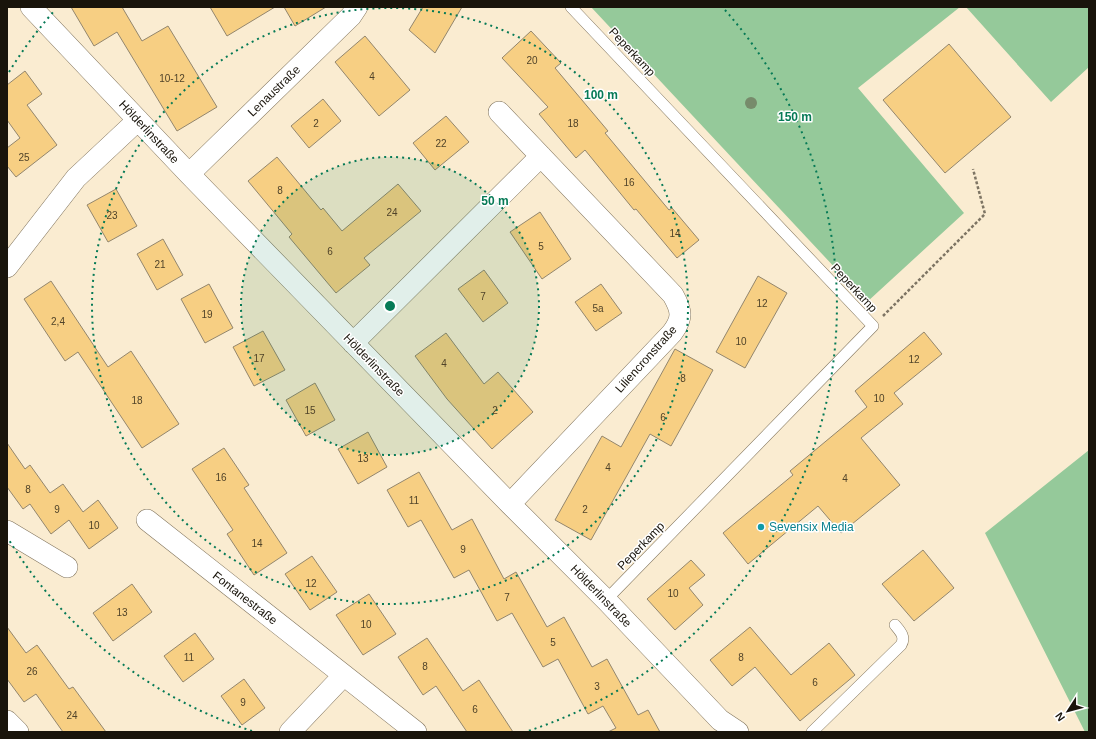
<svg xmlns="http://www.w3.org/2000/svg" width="1096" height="739" viewBox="0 0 1096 739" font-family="Helvetica,sans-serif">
<rect width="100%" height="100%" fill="#faecd1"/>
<path fill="#95c99a" d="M 591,7 L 960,7 L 858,88 L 964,213 L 867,302 Z
M 966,7 L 1089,7 L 1089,67 L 1051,102 Z
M 1089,450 L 1089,732 L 1085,732 L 985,533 Z"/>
<path fill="#f7cf83" stroke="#93866d" d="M 71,7 L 122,7 L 142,41 L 168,26 L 217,107 L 177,131 L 117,32 L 94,46 Z
M 210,7 L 275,7 L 227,36 Z
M 284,7 L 326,7 L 295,26 Z
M 423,7 L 462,7 L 435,53 L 409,30 Z
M 531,31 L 561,63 L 555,68 L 608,131 L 605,133 L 669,210 L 672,208 L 699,240 L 677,258 L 636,209 L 634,210 L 585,150 L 576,158 L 539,114 L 548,107 L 502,58 Z
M 365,36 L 410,90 L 379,116 L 335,62 Z
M 949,44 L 1011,117 L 945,173 L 883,100 Z
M 25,71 L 42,94 L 27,105 L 57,145 L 16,177 L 7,166 L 7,148 L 20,138 L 7,120 L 7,85 Z
M 323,99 L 341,121 L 309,148 L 291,126 Z
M 446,116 L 469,142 L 435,170 L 413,143 Z
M 277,157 L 321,210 L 323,208 L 342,231 L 398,184 L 421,211 L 364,258 L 370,265 L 336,293 L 289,237 L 292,234 L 248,181 Z
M 116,189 L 137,226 L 108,242 L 87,205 Z
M 540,212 L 571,259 L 542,279 L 510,232 Z
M 163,239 L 183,275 L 157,290 L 137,254 Z
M 484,270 L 508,303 L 483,322 L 458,289 Z
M 758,276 L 787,293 L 745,368 L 716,352 Z
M 51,281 L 108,367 L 131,351 L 179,424 L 142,448 L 78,352 L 65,361 L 24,299 Z
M 209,284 L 233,328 L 205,343 L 181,299 Z
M 601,284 L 622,313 L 596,331 L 575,302 Z
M 263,331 L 285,370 L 254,386 L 233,347 Z
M 924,332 L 942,354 L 894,393 L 903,404 L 861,438 L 900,485 L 841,533 L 818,506 L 748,564 L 723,533 L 793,475 L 790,471 L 867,407 L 855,391 Z
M 446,333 L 484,384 L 498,372 L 533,412 L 492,449 L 447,399 L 415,356 Z
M 675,349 L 713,370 L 671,446 L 650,434 L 591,540 L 555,520 L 602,436 L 621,447 Z
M 315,383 L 335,420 L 306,436 L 286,400 Z
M 368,432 L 387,467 L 358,484 L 338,449 Z
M 7,443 L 25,469 L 30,465 L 50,493 L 63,484 L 83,512 L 98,500 L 118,528 L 89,549 L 69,520 L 51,534 L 30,504 L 23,509 L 7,487 Z
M 224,448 L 249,485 L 244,488 L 287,553 L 254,575 L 227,534 L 233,530 L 192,469 Z
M 419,472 L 452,530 L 472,519 L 504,579 L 516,572 L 547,627 L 564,617 L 592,667 L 607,659 L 638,715 L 648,710 L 660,732 L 608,732 L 616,728 L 603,706 L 588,714 L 558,659 L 543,667 L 512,613 L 497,621 L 469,570 L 454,578 L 421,520 L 408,527 L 387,490 Z
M 923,550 L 954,588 L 914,621 L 882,584 Z
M 312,556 L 337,592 L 310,610 L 285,574 Z
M 691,560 L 705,575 L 689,588 L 703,605 L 675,630 L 647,599 Z
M 132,584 L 152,612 L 113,641 L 93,613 Z
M 369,594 L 396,634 L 363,655 L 336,615 Z
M 7,627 L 26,653 L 37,645 L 69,689 L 73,687 L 106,732 L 63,732 L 36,694 L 24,702 L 7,679 Z
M 750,627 L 791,675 L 829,643 L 855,675 L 800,721 L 755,667 L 732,686 L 710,660 Z
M 195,633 L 214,659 L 183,682 L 164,656 Z
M 427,638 L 463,691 L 479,680 L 513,732 L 467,732 L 436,686 L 423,695 L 398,657 Z
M 244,679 L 265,708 L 242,725 L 221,696 Z"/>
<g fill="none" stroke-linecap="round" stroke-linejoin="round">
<g stroke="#81745d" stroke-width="12">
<path id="lane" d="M 571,7 L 873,326 L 606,600
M 812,732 L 901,645 C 906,637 900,631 895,625"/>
</g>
<g stroke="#81745d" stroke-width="22">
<path id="street" d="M 31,7 L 189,174 L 510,504 L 606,600 L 720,720 L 738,732
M 499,112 L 673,295 C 682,311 683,318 672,333 L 510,504
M 189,174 L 351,16 L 357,7
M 7,267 L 76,178 L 138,120
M 353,343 L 541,156
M 147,520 L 416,732
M 7,531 L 67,567
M 7,721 L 18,732
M 290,732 L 344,675"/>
</g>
<path stroke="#7e7564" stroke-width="2.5" stroke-dasharray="3 2" stroke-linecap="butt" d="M 883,316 L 985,214 L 973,169"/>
<use href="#lane" stroke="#fff" stroke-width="11"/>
<use href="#street" stroke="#fff" stroke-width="21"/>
</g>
<circle fill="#778b6b" cx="751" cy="103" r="6"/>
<circle cx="390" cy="306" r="149" fill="#067a56" fill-opacity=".12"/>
<g fill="none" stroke="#067a56" stroke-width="2" stroke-dasharray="2 4">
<circle cx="390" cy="306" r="149"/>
<circle cx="390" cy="306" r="298"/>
<path d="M252 731A447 447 0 0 1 9 540M9 72A447 447 0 0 1 55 10M725 10A447 447 0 0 1 528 731"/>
</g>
<circle fill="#0f9aa8" stroke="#fff" stroke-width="1.5" cx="761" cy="527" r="4"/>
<g text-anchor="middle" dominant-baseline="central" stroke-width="3" stroke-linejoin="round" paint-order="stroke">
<g font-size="10" fill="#504329">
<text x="532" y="60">20</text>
<text x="372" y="76">4</text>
<text x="172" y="78">10-12</text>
<text x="316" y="123">2</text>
<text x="573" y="123">18</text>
<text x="441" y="143">22</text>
<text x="24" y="157">25</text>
<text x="629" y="182">16</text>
<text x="280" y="190">8</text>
<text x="392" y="212">24</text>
<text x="112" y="215">23</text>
<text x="675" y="233">14</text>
<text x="541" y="246">5</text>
<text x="330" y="251">6</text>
<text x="160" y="264">21</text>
<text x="483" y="296">7</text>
<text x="762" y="303">12</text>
<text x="598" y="308">5a</text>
<text x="207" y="314">19</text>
<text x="58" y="321">2,4</text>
<text x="741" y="341">10</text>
<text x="259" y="358">17</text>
<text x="914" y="359">12</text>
<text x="444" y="363">4</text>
<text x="683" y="378">8</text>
<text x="879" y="398">10</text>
<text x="137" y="400">18</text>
<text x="310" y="410">15</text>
<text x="495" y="410">2</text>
<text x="663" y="417">6</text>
<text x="363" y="458">13</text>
<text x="608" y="467">4</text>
<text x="221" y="477">16</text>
<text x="845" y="478">4</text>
<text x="28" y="489">8</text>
<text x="414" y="500">11</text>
<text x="57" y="509">9</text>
<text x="585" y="509">2</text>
<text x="94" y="525">10</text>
<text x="257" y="543">14</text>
<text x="463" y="549">9</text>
<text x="311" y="583">12</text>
<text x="673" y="593">10</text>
<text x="507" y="597">7</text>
<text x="122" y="612">13</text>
<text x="366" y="624">10</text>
<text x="553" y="642">5</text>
<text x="189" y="657">11</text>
<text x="741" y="657">8</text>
<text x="425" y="666">8</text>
<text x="32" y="671">26</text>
<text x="815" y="682">6</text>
<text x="597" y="686">3</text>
<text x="243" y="702">9</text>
<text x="475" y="709">6</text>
<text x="72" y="715">24</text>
</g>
<g font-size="12" fill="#19140b" stroke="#fff">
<text transform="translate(632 52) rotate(47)">Peperkamp</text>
<text transform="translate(274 91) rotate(-44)">Lenaustraße</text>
<text transform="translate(149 132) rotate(47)">Hölderlinstraße</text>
<text transform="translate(854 288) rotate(47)">Peperkamp</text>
<text transform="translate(646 359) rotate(-48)">Liliencronstraße</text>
<text transform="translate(374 365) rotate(46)">Hölderlinstraße</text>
<text transform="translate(641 546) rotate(-46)">Peperkamp</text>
<text transform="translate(601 596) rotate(46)">Hölderlinstraße</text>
<text transform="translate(245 598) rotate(38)">Fontanestraße</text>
</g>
<g font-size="12" fill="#0d838f" stroke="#fff" text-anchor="start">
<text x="769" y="527">Sevensix Media</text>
</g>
</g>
<circle cx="390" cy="306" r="6" fill="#067a56" stroke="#fff" stroke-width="2"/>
<g font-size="12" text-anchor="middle" font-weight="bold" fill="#067a56" stroke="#fff" stroke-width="3" stroke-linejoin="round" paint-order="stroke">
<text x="601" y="99">100 m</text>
<text x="795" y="121">150 m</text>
<text x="495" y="205">50 m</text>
</g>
<rect width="1096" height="739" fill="none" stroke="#19140b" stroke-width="16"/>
<g transform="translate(1068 711) rotate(234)" stroke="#ffffff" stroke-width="3" paint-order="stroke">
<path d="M0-3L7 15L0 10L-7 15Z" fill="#19140b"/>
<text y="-6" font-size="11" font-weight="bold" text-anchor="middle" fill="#19140b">N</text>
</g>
</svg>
